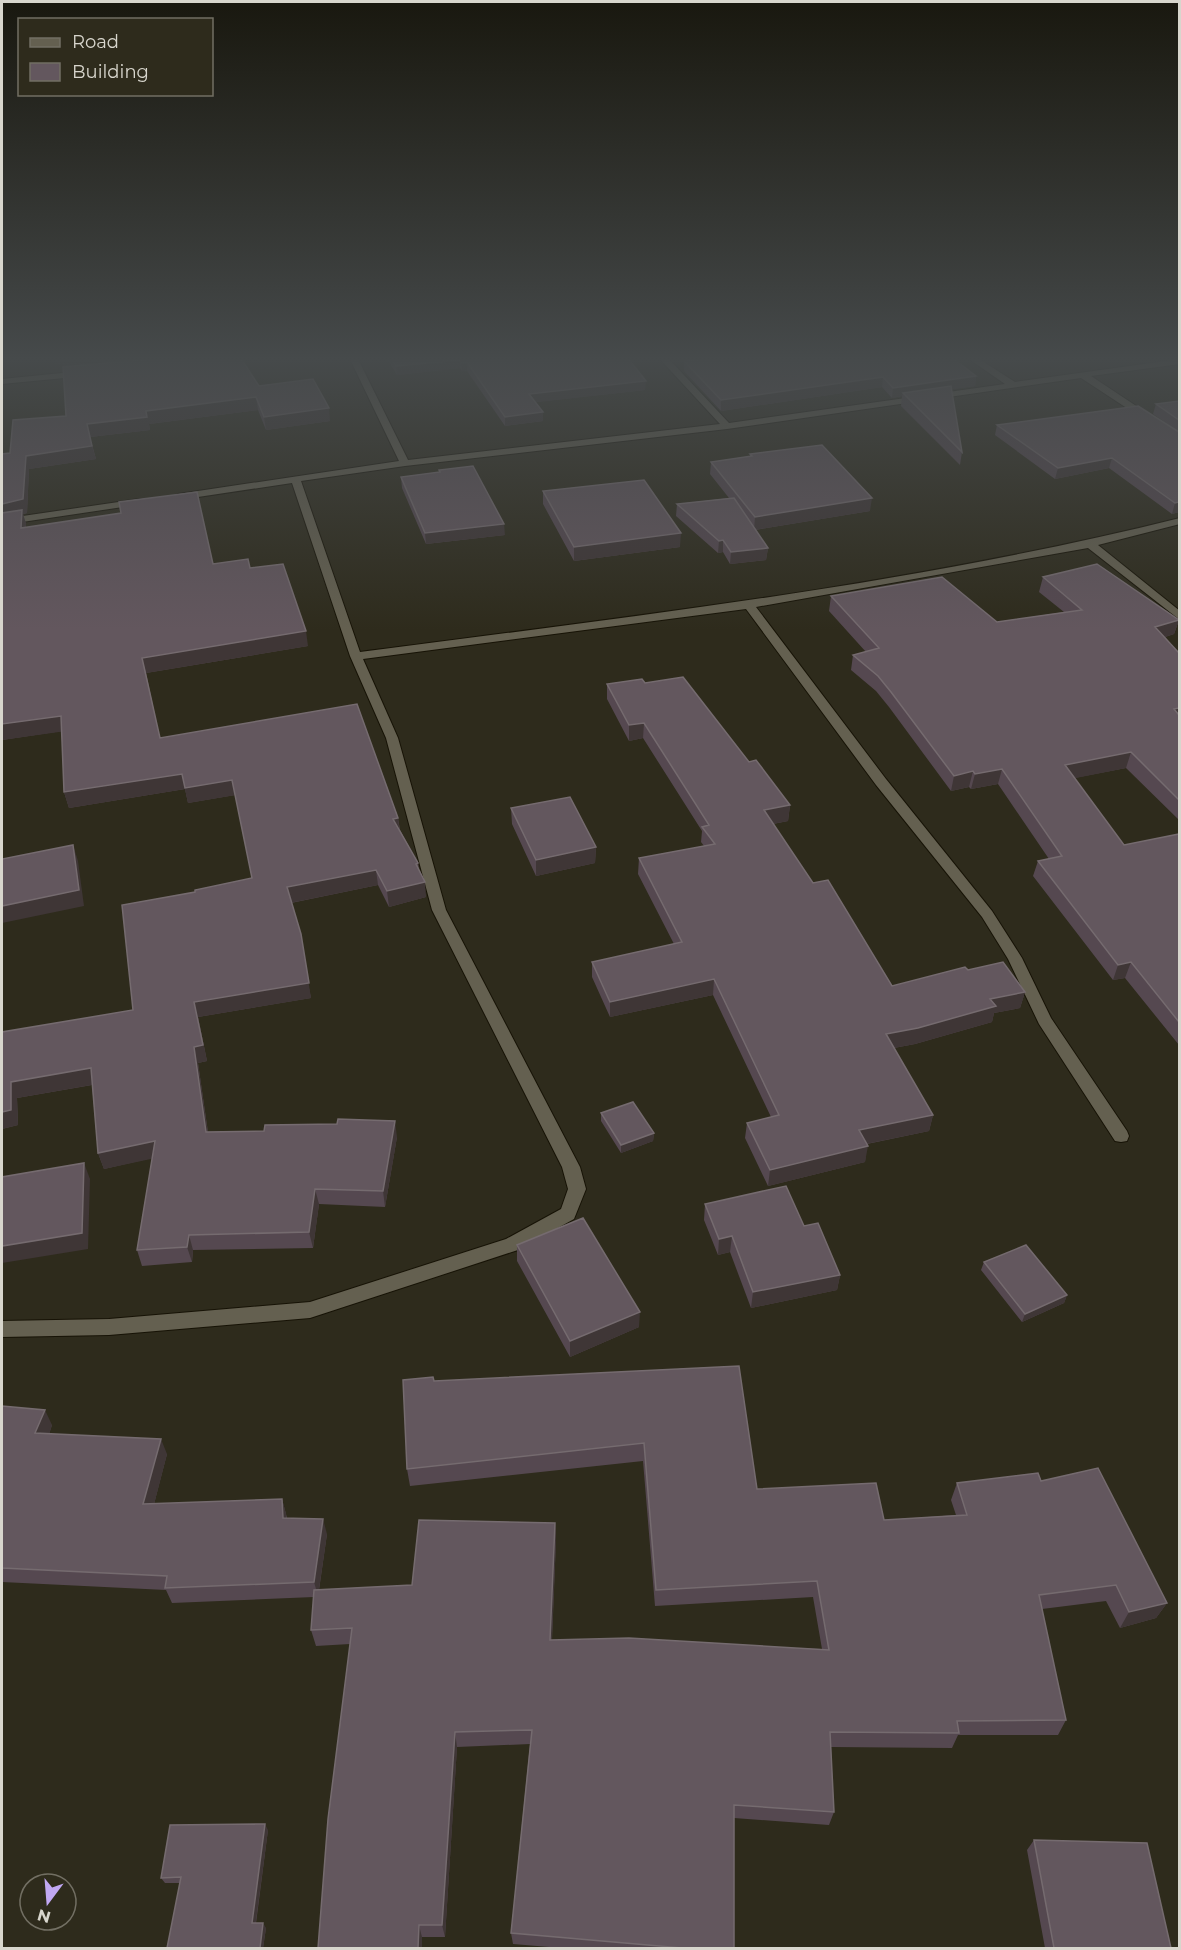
<svg xmlns="http://www.w3.org/2000/svg" width="1181" height="1950" viewBox="0 0 1181 1950" font-family="Montserrat,sans-serif">
<rect width="100%" height="100%" fill="#2e2b1c"/>
<g fill="none" stroke-linecap="round" stroke-linejoin="round">
<g stroke="#171306" stroke-width="2">
<path id="street" d="M 222,357 L 253,357 L 249,360 L 219,362 L 218,360 Z
M 349,357 L 357,357 L 408,460 L 720,424 L 658,357 L 667,357 L 729,423 L 1005,384 L 966,357 L 976,357 L 1015,382 L 1180,359 L 1180,364 L 1091,376 L 1180,435 L 1180,443 L 1081,378 L 727,429 L 405,466 L 301,481 L 360,652 C 635,616 911,585 1180,518 L 1180,524 L 1098,545 L 1180,611 L 1180,620 L 1088,548 L 756,607 L 886,779 L 992,911 L 1022,958 L 1051,1018 L 1127,1131 L 1129,1136 L 1127,1141 L 1121,1142 L 1115,1141 L 1039,1024 L 1008,959 L 982,917 L 876,785 L 746,609 L 363,659 L 398,738 L 446,910 L 580,1167 L 586,1189 L 574,1219 L 518,1250 L 310,1318 L 109,1335 L 2,1337 L 2,1321 L 109,1319 L 310,1302 L 506,1239 L 561,1209 L 568,1189 L 562,1167 L 432,910 L 386,738 L 350,656 L 292,483 L 178,500 L 173,497 L 178,494 L 399,461 Z
M 82,371 L 85,372 L 85,376 L 2,384 L 2,379 Z
M 139,499 L 143,500 L 143,504 L 2,525 L 2,519 Z"/>
</g>
<use href="#street" fill="#646050" fill-rule="evenodd"/>
</g>
<path fill="#554850" d="M 54,357 L 240,357 L 259,386 L 330,421 L 266,430 L 258,410 L 149,424 L 150,430 L 90,437 L 96,459 L 29,469 L 27,513 L 23,514 L 26,524 L 26,527 L 213,564 L 250,568 L 308,646 L 146,673 L 160,738 L 398,818 L 400,830 L 418,863 L 419,870 L 426,897 L 389,907 L 378,885 L 291,903 L 311,998 L 198,1017 L 207,1061 L 198,1063 L 208,1132 L 397,1137 L 385,1207 L 319,1204 L 313,1248 L 193,1250 L 192,1262 L 142,1266 L 137,1250 L 152,1158 L 104,1169 L 98,1153 L 92,1085 L 17,1098 L 18,1125 L 2,1129 L 2,1032 L 133,1010 L 195,892 L 252,878 L 235,795 L 188,803 L 185,789 L 69,808 L 64,792 L 62,731 L 2,740 L 2,454 L 10,453 L 66,416 L 64,367 L 63,363 L 56,364 Z
M 386,357 L 627,357 L 645,390 L 535,402 L 543,412 L 543,421 L 505,426 L 467,371 L 462,371 L 460,368 L 397,375 Z
M 684,361 L 976,376 L 975,386 L 951,389 L 962,452 L 960,465 L 901,406 L 902,396 L 892,398 L 882,387 L 721,411 L 684,371 Z
M 1179,401 L 1179,432 L 1153,414 L 1156,404 Z
M 1138,406 L 1179,512 L 1172,514 L 1109,468 L 1055,479 L 995,435 L 997,425 Z
M 750,454 L 870,511 L 755,530 L 768,548 L 766,560 L 730,564 L 723,552 L 718,553 L 676,516 L 677,504 L 729,498 L 710,474 L 711,462 L 750,456 Z
M 439,470 L 505,535 L 426,544 L 402,488 L 401,477 L 439,472 Z
M 543,491 L 680,547 L 574,561 L 543,504 Z
M 1043,577 L 1179,620 L 1174,634 L 1165,637 L 1179,653 L 1179,820 L 1126,768 L 1074,778 L 1124,845 L 1179,834 L 1179,1045 L 1125,978 L 1113,980 L 1033,876 L 1038,861 L 1049,859 L 998,784 L 971,789 L 969,787 L 951,791 L 889,707 L 876,691 L 851,670 L 853,655 L 866,652 L 829,611 L 831,596 L 997,622 L 1064,612 L 1039,592 Z
M 645,683 L 749,762 L 790,805 L 788,821 L 773,824 L 813,883 L 892,986 L 968,970 L 1025,992 L 1020,1008 L 994,1013 L 992,1022 L 915,1044 L 894,1048 L 933,1115 L 929,1131 L 867,1144 L 865,1162 L 768,1186 L 745,1138 L 747,1123 L 771,1117 L 713,995 L 610,1017 L 592,977 L 592,962 L 674,944 L 638,874 L 639,858 L 704,846 L 701,842 L 702,831 L 643,738 L 629,741 L 607,699 L 607,684 Z
M 511,808 L 596,847 L 595,863 L 536,876 L 512,824 Z
M 601,1113 L 654,1133 L 653,1141 L 621,1153 L 601,1121 Z
M 705,1204 L 804,1226 L 840,1275 L 837,1290 L 751,1308 L 730,1252 L 718,1255 L 704,1220 Z
M 517,1245 L 639,1327 L 570,1357 L 517,1261 Z
M 984,1262 L 1067,1295 L 1064,1303 L 1022,1322 L 981,1270 Z
M 739,1366 L 757,1489 L 884,1520 L 956,1515 L 951,1500 L 957,1483 L 1041,1481 L 1167,1603 L 1156,1618 L 1120,1628 L 1106,1601 L 1042,1609 L 1066,1720 L 1058,1735 L 958,1735 L 952,1748 L 831,1747 L 834,1812 L 829,1825 L 734,1818 L 734,1948 L 561,1948 L 513,1944 L 511,1933 L 530,1744 L 457,1747 L 445,1937 L 422,1937 L 422,1948 L 350,1644 L 316,1646 L 311,1630 L 314,1597 L 172,1603 L 166,1590 L 2,1582 L 2,1406 L 52,1425 L 49,1434 L 167,1454 L 154,1504 L 282,1499 L 286,1514 L 287,1518 L 327,1534 L 319,1590 L 412,1585 L 555,1523 L 556,1540 L 552,1640 L 822,1649 L 813,1597 L 655,1606 L 643,1461 L 410,1486 L 407,1469 L 434,1381 Z
M 268,1830 L 256,1923 L 266,1928 L 263,1948 L 167,1948 L 180,1883 L 165,1883 L 161,1878 Z
M 1034,1840 L 1171,1948 L 1045,1948 L 1027,1850 Z"/>
<path fill="#3f3636" d="M 54,357 L 210,357 L 65,370 L 63,363 L 56,364 Z
M 460,360 L 460,368 L 397,375 L 396,366 Z
M 467,362 L 467,371 L 462,371 L 461,363 Z
M 976,376 L 975,386 L 905,396 L 903,393 L 902,396 L 892,398 L 893,388 Z
M 883,377 L 882,387 L 721,411 L 721,400 Z
M 646,381 L 645,390 L 530,403 L 529,394 Z
M 256,397 L 258,410 L 149,424 L 150,430 L 90,437 L 87,424 L 146,411 Z
M 329,408 L 330,421 L 266,430 L 264,417 Z
M 543,412 L 543,421 L 505,426 L 505,417 Z
M 92,446 L 96,459 L 29,469 L 27,513 L 23,514 L 26,524 L 25,542 L 21,528 L 2,519 L 2,504 L 26,456 Z
M 1112,458 L 1109,468 L 1055,479 L 1058,468 Z
M 872,498 L 870,511 L 754,530 L 755,517 Z
M 1179,502 L 1179,512 L 1172,514 L 1175,503 Z
M 504,524 L 505,535 L 426,544 L 425,533 Z
M 681,533 L 680,547 L 574,561 L 574,547 Z
M 723,540 L 723,552 L 718,553 L 719,541 Z
M 768,548 L 766,560 L 730,564 L 731,552 Z
M 1179,620 L 1174,634 L 1150,642 L 1155,627 Z
M 306,631 L 308,646 L 146,673 L 142,658 Z
M 1179,708 L 1179,722 L 1174,709 Z
M 61,716 L 66,731 L 2,740 L 2,724 Z
M 644,723 L 643,738 L 629,741 L 629,725 Z
M 1131,752 L 1126,768 L 1061,781 L 1065,765 Z
M 1002,769 L 998,784 L 971,789 L 975,774 Z
M 973,771 L 969,787 L 951,791 L 954,776 Z
M 182,774 L 232,780 L 236,795 L 188,803 L 185,789 L 69,808 L 64,792 Z
M 790,805 L 788,821 L 762,826 L 764,810 Z
M 398,818 L 400,834 L 393,819 Z
M 73,845 L 78,861 L 84,906 L 2,923 L 2,906 Z
M 596,847 L 595,863 L 536,876 L 536,860 Z
M 376,870 L 378,885 L 290,903 L 287,887 Z
M 425,882 L 426,897 L 389,907 L 387,891 Z
M 301,934 L 311,998 L 198,1017 L 207,1061 L 198,1063 L 210,1148 L 206,1132 L 194,1047 L 194,1002 Z
M 1131,962 L 1125,978 L 1113,980 L 1118,965 Z
M 714,979 L 713,995 L 610,1017 L 610,1002 Z
M 1025,992 L 1020,1008 L 994,1013 L 992,1022 L 915,1044 L 883,1050 L 886,1034 L 990,999 Z
M 91,1068 L 97,1084 L 17,1098 L 18,1125 L 2,1129 L 2,1112 L 11,1082 Z
M 933,1115 L 929,1131 L 856,1146 L 859,1130 Z
M 395,1121 L 397,1137 L 385,1207 L 383,1191 Z
M 654,1133 L 653,1141 L 621,1153 L 621,1145 Z
M 155,1141 L 160,1157 L 104,1169 L 98,1153 Z
M 868,1146 L 865,1162 L 768,1186 L 770,1170 Z
M 84,1163 L 90,1179 L 88,1249 L 2,1263 L 2,1246 Z
M 315,1189 L 319,1204 L 313,1248 L 309,1232 Z
M 189,1235 L 193,1250 L 192,1262 L 187,1247 Z
M 732,1236 L 730,1252 L 718,1255 L 719,1239 Z
M 840,1275 L 837,1290 L 751,1308 L 753,1292 Z
M 1067,1295 L 1064,1303 L 1022,1322 L 1025,1314 Z
M 640,1312 L 639,1327 L 570,1357 L 570,1341 Z
M 45,1410 L 52,1425 L 44,1449 L 35,1433 Z
M 161,1439 L 167,1454 L 150,1520 L 143,1504 Z
M 282,1499 L 286,1514 L 287,1533 L 283,1518 Z
M 323,1519 L 327,1534 L 318,1596 L 314,1582 Z
M 555,1523 L 556,1540 L 551,1656 L 550,1640 Z
M 1167,1603 L 1156,1618 L 1120,1628 L 1129,1612 Z
M 455,1732 L 457,1747 L 445,1937 L 442,1925 Z
M 265,1824 L 268,1830 L 255,1928 L 252,1923 Z
M 263,1923 L 266,1928 L 263,1948 L 260,1948 Z
M 419,1925 L 422,1937 L 422,1948 L 418,1948 Z"/>
<path fill="#63575e" stroke="#756b6f" stroke-width="1.5" d="M 62,357 L 97,357 L 63,360 Z
M 174,357 L 240,357 L 259,386 L 313,379 L 329,408 L 264,417 L 256,397 L 146,411 L 147,417 L 87,424 L 92,446 L 26,456 L 23,499 L 2,504 L 2,454 L 10,453 L 13,420 L 66,416 L 63,367 Z
M 391,357 L 627,357 L 646,381 L 529,394 L 543,412 L 505,417 L 467,362 L 461,363 L 460,360 L 396,366 Z
M 727,357 L 951,357 L 976,376 L 893,388 L 883,377 L 721,400 L 684,361 Z
M 951,386 L 962,452 L 903,393 Z
M 1179,401 L 1179,420 L 1156,404 Z
M 1138,406 L 1179,432 L 1179,502 L 1175,503 L 1112,458 L 1058,468 L 997,425 Z
M 822,445 L 872,498 L 755,517 L 711,462 L 752,456 L 750,454 Z
M 473,466 L 504,524 L 425,533 L 401,477 L 440,472 L 439,470 Z
M 644,480 L 681,533 L 574,547 L 543,491 Z
M 197,492 L 213,564 L 248,559 L 250,568 L 283,564 L 306,631 L 142,658 L 160,738 L 357,704 L 398,818 L 393,819 L 418,863 L 416,864 L 425,882 L 387,891 L 376,870 L 287,887 L 301,934 L 309,983 L 194,1002 L 203,1045 L 194,1047 L 206,1132 L 264,1131 L 265,1125 L 337,1124 L 338,1119 L 395,1121 L 383,1191 L 315,1189 L 309,1232 L 189,1235 L 187,1247 L 137,1250 L 155,1141 L 98,1153 L 91,1068 L 11,1082 L 11,1110 L 2,1112 L 2,1032 L 133,1010 L 122,905 L 195,892 L 195,890 L 252,878 L 232,780 L 185,788 L 182,774 L 64,792 L 61,716 L 2,724 L 2,513 L 22,510 L 21,528 L 121,513 L 119,502 Z
M 734,498 L 768,548 L 731,552 L 723,540 L 719,541 L 677,504 Z
M 1097,564 L 1179,620 L 1155,627 L 1179,653 L 1179,708 L 1174,709 L 1179,715 L 1179,800 L 1131,752 L 1065,765 L 1124,845 L 1179,834 L 1179,1022 L 1131,962 L 1118,965 L 1038,861 L 1062,856 L 1002,769 L 975,774 L 973,771 L 954,776 L 891,692 L 878,676 L 853,655 L 879,648 L 831,596 L 942,577 L 997,622 L 1082,610 L 1043,577 Z
M 683,677 L 749,762 L 756,760 L 790,805 L 764,810 L 813,883 L 828,880 L 892,986 L 965,967 L 968,970 L 1003,962 L 1025,992 L 990,999 L 996,1006 L 918,1028 L 886,1034 L 933,1115 L 859,1130 L 868,1146 L 770,1170 L 747,1123 L 779,1115 L 714,979 L 610,1002 L 592,962 L 682,942 L 639,858 L 715,844 L 702,827 L 709,825 L 644,723 L 629,725 L 607,684 L 642,679 L 645,683 Z
M 570,797 L 596,847 L 536,860 L 511,808 Z
M 73,845 L 79,890 L 2,906 L 2,859 Z
M 633,1102 L 654,1133 L 621,1145 L 601,1113 Z
M 84,1163 L 82,1233 L 2,1246 L 2,1177 Z
M 786,1186 L 804,1226 L 818,1223 L 840,1275 L 753,1292 L 732,1236 L 719,1239 L 705,1204 Z
M 583,1218 L 640,1312 L 570,1341 L 517,1245 Z
M 1026,1245 L 1067,1295 L 1025,1314 L 984,1262 Z
M 739,1366 L 757,1489 L 876,1483 L 884,1520 L 967,1515 L 957,1483 L 1038,1473 L 1041,1481 L 1098,1468 L 1167,1603 L 1129,1612 L 1116,1585 L 1039,1595 L 1066,1720 L 957,1721 L 959,1733 L 830,1732 L 834,1812 L 734,1805 L 734,1948 L 682,1948 L 511,1933 L 532,1730 L 455,1732 L 442,1925 L 419,1925 L 418,1948 L 318,1948 L 328,1819 L 352,1628 L 311,1630 L 314,1590 L 412,1585 L 419,1520 L 555,1523 L 550,1640 L 629,1638 L 829,1650 L 817,1581 L 656,1590 L 644,1443 L 407,1469 L 403,1380 L 433,1377 L 434,1381 Z
M 2,1406 L 45,1410 L 35,1433 L 161,1439 L 143,1504 L 282,1499 L 283,1518 L 323,1519 L 314,1582 L 165,1588 L 167,1576 L 2,1568 Z
M 265,1824 L 252,1923 L 263,1923 L 260,1948 L 167,1948 L 181,1877 L 161,1878 L 170,1825 Z
M 1034,1840 L 1147,1843 L 1171,1948 L 1054,1948 Z"/>
<linearGradient id="sky" x2="0" y2="1"><stop stop-color="#19180f"/><stop offset="0.57" stop-color="#464a4b"/><stop offset="1" stop-color="#464a4b" stop-opacity="0"/></linearGradient>
<rect width="1181" height="630" fill="url(#sky)"/>
<rect width="1181" height="1950" fill="none" stroke="#d8d6cd" stroke-width="6"/>
<rect x="18" y="18" width="195" height="78" fill="#2e2b1c" stroke="#726f63" stroke-width="1.5"/>
<rect x="30" y="38" width="30" height="9" fill="#646050" stroke="#726f63" stroke-width="1.5"/>
<text x="72" y="48" font-size="18" fill="#d8d6cd">Road</text>
<rect x="30" y="63" width="30" height="18" fill="#63575e" stroke="#726f63" stroke-width="1.5"/>
<text x="72" y="78" font-size="18" fill="#d8d6cd">Building</text>
<g transform="translate(48 1902) rotate(196)"><circle r="28" fill="#2e2b1c" stroke="#726f63" stroke-width="1.5"/>
<path d="M0-4.5L10 22L0 15L-10 22Z" fill="#c1a8f3"/>
<text y="-9" font-size="16" font-weight="bold" text-anchor="middle" fill="#d8d6cd">N</text>
</g>
</svg>
